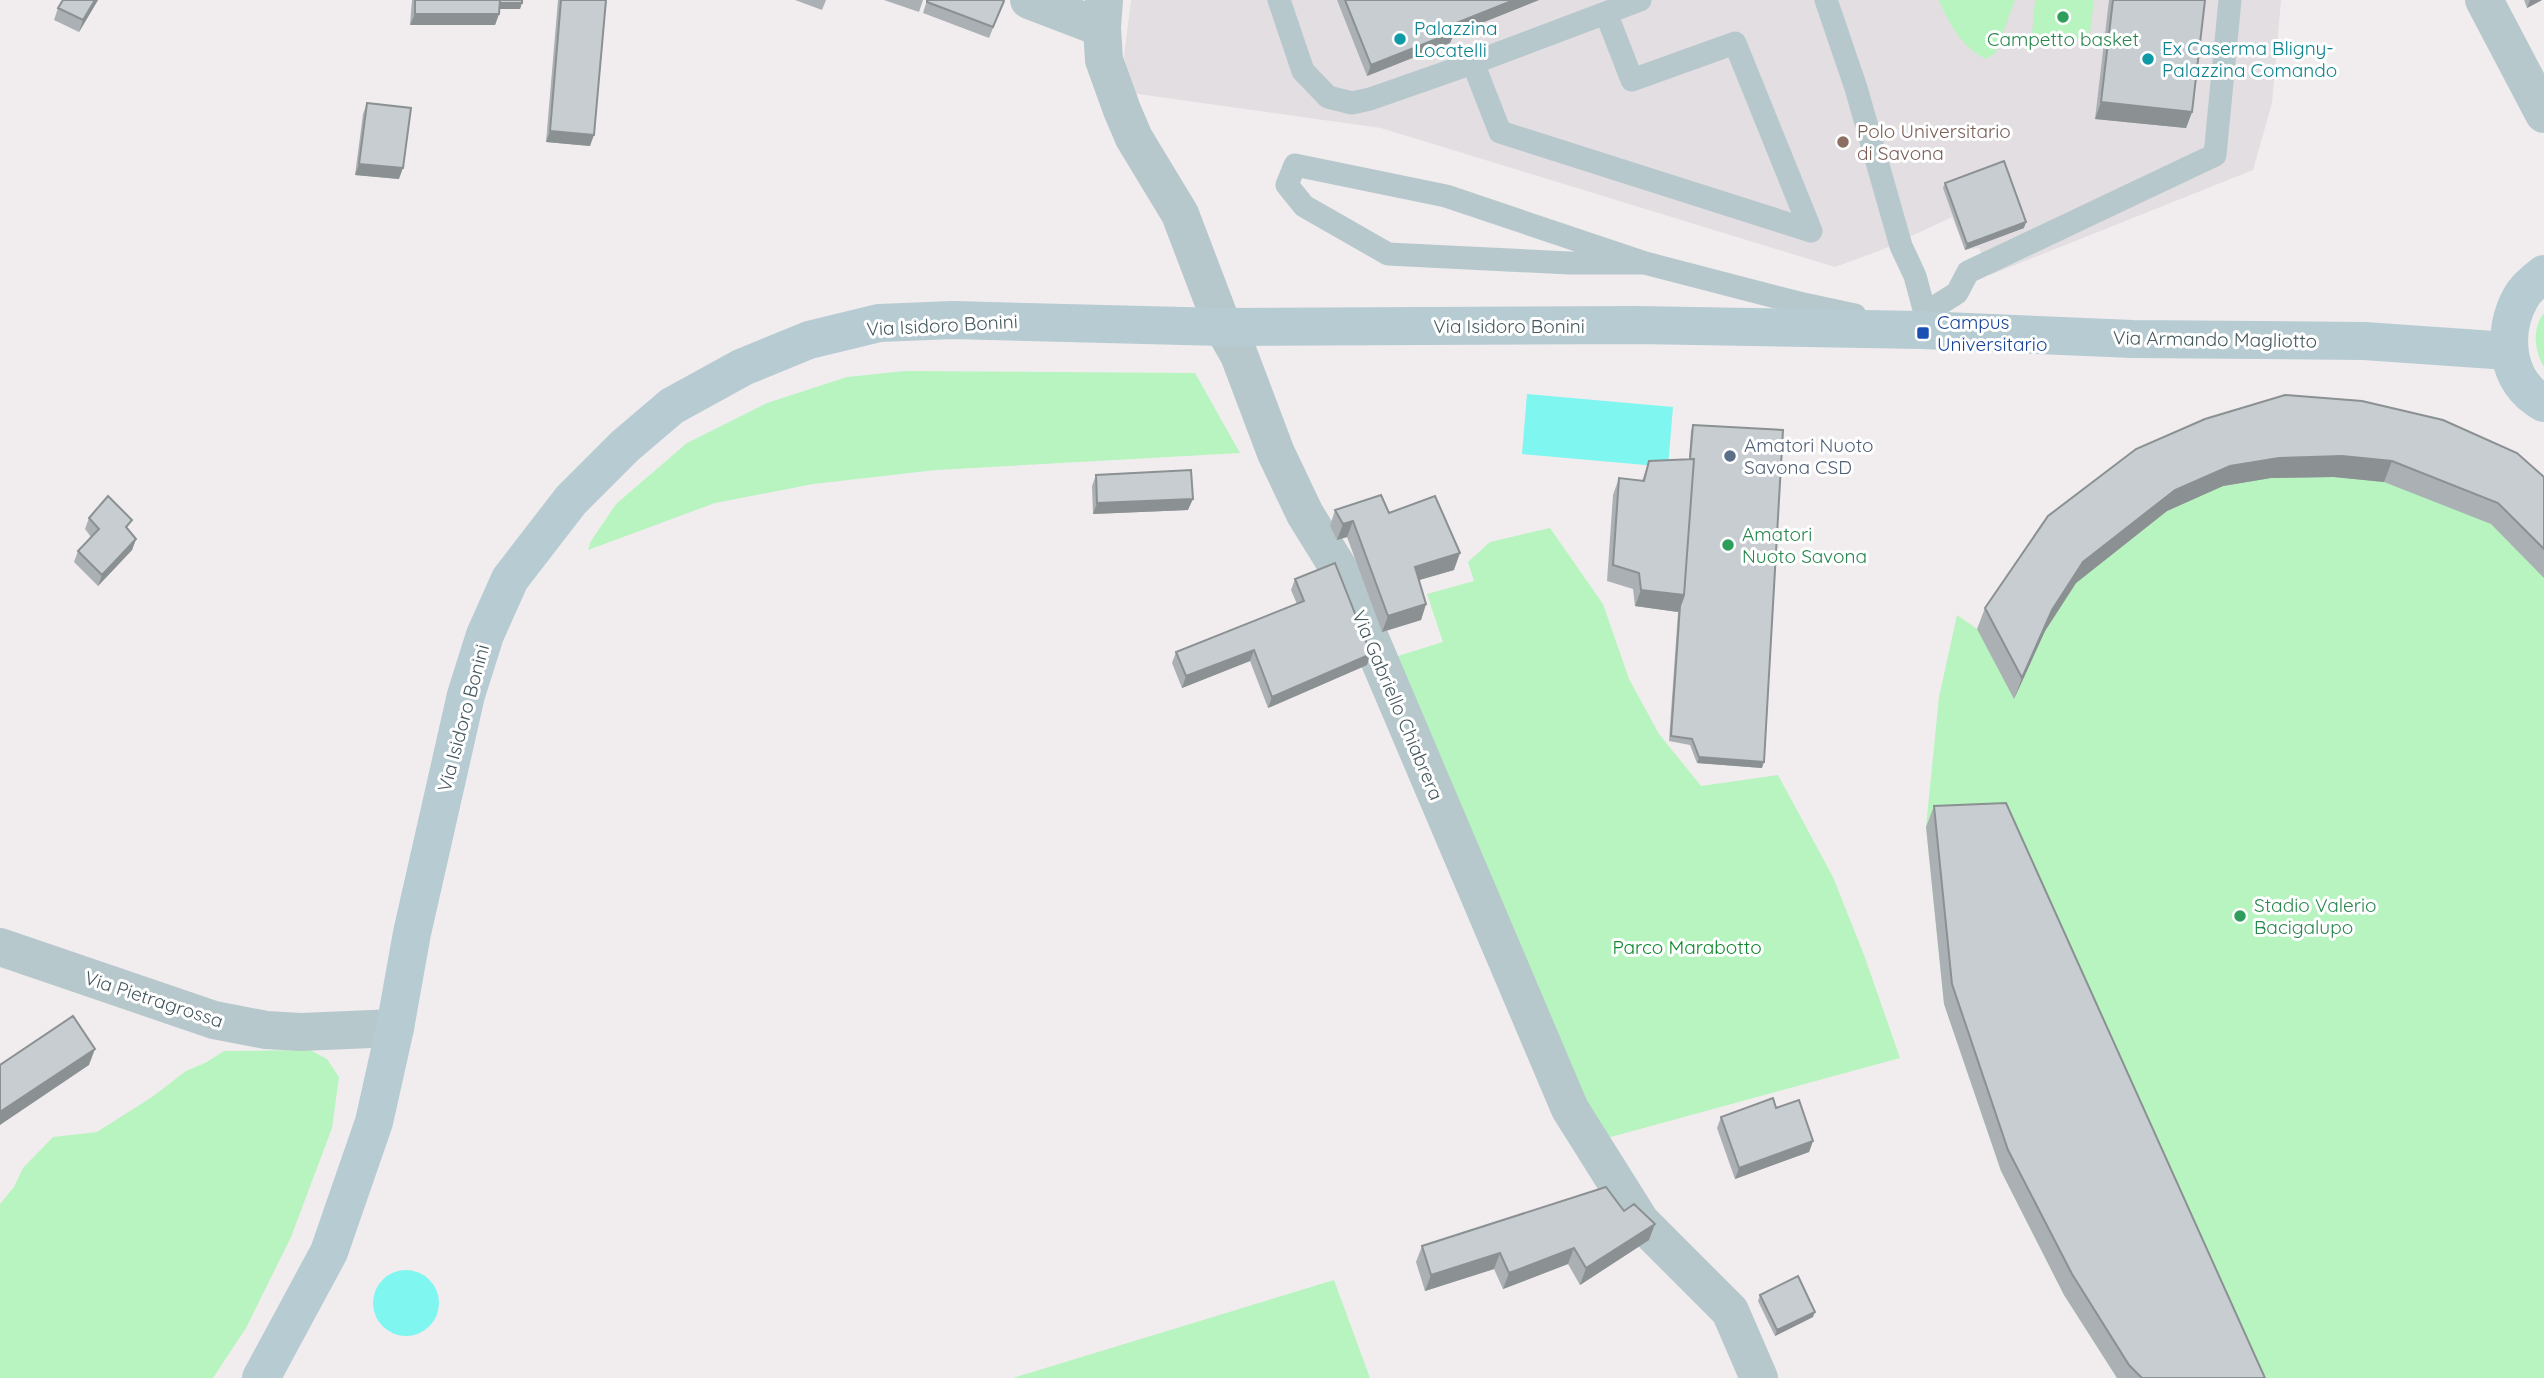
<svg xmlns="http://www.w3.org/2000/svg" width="2544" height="1378" viewBox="0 0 2544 1378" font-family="Quicksand,sans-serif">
<rect width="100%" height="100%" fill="#f1edee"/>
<path fill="#e2dee1" d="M 1131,0 L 2281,0 L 2272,103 L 2253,170 L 1990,275 L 1979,248 L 1965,250 L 1952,217 L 1884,249 L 1835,267 L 1381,128 L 1131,93 L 1124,57 Z"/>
<path fill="#b7f4bf" d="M 1939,0 L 2015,0 L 1996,52 L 1987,59 C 1963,50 1948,22 1939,0 Z
M 2035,0 L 2094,0 L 2089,41 L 2032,35 Z
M 2544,313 L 2544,367 C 2534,351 2532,328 2544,313 Z
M 905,371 L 1195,373 L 1240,453 L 936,470 L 813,484 L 715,503 L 588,550 L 591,541 L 616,504 L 687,443 L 767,403 L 847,377 Z
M 2197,440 L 2544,504 L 2544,1378 L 2117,1378 L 2064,1295 L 2001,1171 L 1944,1004 L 1926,827 L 1939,697 L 1957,615 L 1977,629 Z
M 1550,528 L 1603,604 L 1629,679 L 1659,734 L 1701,786 L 1778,775 L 1833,877 L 1864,955 L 1900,1058 L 1607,1138 L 1564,1081 L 1398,656 L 1443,642 L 1427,594 L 1474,581 L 1468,562 L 1490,542 Z
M 310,1050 L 327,1059 L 339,1077 L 332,1128 L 291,1237 L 246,1328 L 213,1378 L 0,1378 L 0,1204 L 14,1187 L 23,1168 L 53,1137 L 97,1132 L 152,1097 L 186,1071 L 207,1062 L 224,1051 Z
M 1334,1280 L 1370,1378 L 1013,1378 Z"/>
<path fill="#7ff6f0" d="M 1527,394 L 1673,407 L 1668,467 L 1522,454 Z
M373 1303a33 33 0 1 1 66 0a33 33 0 1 1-66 0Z"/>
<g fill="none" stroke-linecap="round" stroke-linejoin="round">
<path stroke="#b7c8cd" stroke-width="23" d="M 1279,0 L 1303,71 L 1328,97 L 1352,103 L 1370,99 L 1473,63 L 1640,0
M 1826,0 L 1856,88 L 1901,246 L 1915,276 L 1925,313
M 1473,63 L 1500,132 L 1811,231 L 1735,43 L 1632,80 L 1606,13
M 1645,263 L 1569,263 L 1388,254 L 1304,206 L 1287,185 L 1295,165 L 1446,196 L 1645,263 L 1799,303 L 1855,315
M 1913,328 L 1921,330 L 1925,313 L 1957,293 L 1968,272 L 2215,155 L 2230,0"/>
<path stroke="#b7c8cd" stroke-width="38" d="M 1029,0 L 1102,28
M 1104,0 L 1102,28 L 1104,60 L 1122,110 L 1134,138 L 1180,214 L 1223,327 L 1239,355 L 1276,453 L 1305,514 L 1344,577 L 1570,1109 L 1641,1222 L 1730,1311 L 1759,1378
M 2484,0 L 2544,114
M 0,947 L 214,1020 L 266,1030 L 301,1032 L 395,1028"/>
<path stroke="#b7cbd2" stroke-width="38" d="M 2544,274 C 2536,280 2526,288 2521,297 C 2501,332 2505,383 2544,403
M 261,1378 L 329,1252 L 374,1122 L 395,1028 L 412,933 L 466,695 L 485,635 L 510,579 L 571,500 L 625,446 L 672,406 L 743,367 L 809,340 L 879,323 L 953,320 L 1223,327 L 1637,325 L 1921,330 L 2133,339 L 2364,341 L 2508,351"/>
</g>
<path fill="#abb0b4" d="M 98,0 L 79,32 L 54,20 L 58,8 Z
M 412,0 L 522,0 L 520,9 L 499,9 L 499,14 L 495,25 L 410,25 Z
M 558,0 L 606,0 L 590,146 L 546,142 Z
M 795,0 L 826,0 L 822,10 Z
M 884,0 L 923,0 L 919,12 Z
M 927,0 L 1004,1 L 989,38 L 923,13 Z
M 1337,0 L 1539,0 L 1454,34 L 1450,43 L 1367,76 Z
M 2109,0 L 2205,0 L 2192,112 L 2186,128 L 2095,119 Z
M 2524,0 L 2542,0 L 2527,8 Z
M 367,103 L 399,179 L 355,175 L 363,114 Z
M 1945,183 L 2024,228 L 1965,250 L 1943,188 Z
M 2205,419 L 2544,477 L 2544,578 L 2491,524 L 2384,482 L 2334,477 L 2271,478 L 2223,486 L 2167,511 L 2076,583 L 2045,631 L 2014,699 L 1977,629 L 1985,608 Z
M 1693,425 L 1762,768 L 1697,763 L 1690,745 L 1669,741 L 1678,612 L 1635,606 L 1633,589 L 1607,581 L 1613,495 L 1619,478 L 1642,481 L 1649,461 L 1689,459 L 1691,431 Z
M 1096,475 L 1188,510 L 1093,514 L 1092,486 Z
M 1335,510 L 1389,513 L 1454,570 L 1419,580 L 1426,604 L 1421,620 L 1382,632 L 1347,537 L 1337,540 L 1330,526 Z
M 89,518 L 128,530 L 136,539 L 132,550 L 98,586 L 74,562 L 78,551 L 91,537 L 85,529 Z
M 1295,579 L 1367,665 L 1268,708 L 1250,661 L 1182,688 L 1172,663 L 1176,652 L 1297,604 L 1291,590 Z
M 1934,806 L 2265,1378 L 2117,1378 L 2064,1295 L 2001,1171 L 1944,1004 L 1926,827 Z
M 1721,1117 L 1813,1141 L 1809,1152 L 1735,1179 L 1717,1128 Z
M 1624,1211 L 1649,1240 L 1580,1285 L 1568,1264 L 1503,1289 L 1494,1269 L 1425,1291 L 1416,1262 L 1422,1246 Z
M 1760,1295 L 1813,1317 L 1775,1336 L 1758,1301 Z"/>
<path fill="#8b9092" d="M 95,0 L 98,0 L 79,32 L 83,20 Z
M 1514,0 L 1539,0 L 1454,34 L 1450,43 L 1367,76 L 1371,65 L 1451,25 Z
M 2530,0 L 2542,0 L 2527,8 Z
M 499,3 L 522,3 L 520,9 L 497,9 Z
M 415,14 L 499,14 L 495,25 L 410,25 Z
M 2101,102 L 2192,112 L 2186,128 L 2095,119 Z
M 550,131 L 594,135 L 590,146 L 546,142 Z
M 359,164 L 403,168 L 399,179 L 355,175 Z
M 2026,222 L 2024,228 L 1965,250 L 1967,244 Z
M 2342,456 L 2392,461 L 2384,482 L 2334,477 L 2271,478 L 2223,486 L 2167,511 L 2076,583 L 2045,631 L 2014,699 L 2022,678 L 2052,610 L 2083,562 L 2175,490 L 2230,466 L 2279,458 Z
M 1193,499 L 1188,510 L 1093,514 L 1097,503 Z
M 1353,521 L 1347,537 L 1337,540 L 1343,524 Z
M 136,539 L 132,550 L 98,586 L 102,575 Z
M 1460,553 L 1454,570 L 1409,583 L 1415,567 Z
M 1641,590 L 1684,595 L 1678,612 L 1635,606 Z
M 1426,604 L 1421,620 L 1382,632 L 1388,616 Z
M 1254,650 L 1250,661 L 1182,688 L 1186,676 Z
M 1371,654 L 1367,665 L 1268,708 L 1272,697 Z
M 1699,757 L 1764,762 L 1762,768 L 1697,763 Z
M 95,1049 L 89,1065 L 0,1125 L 0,1112 Z
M 1813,1141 L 1809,1152 L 1735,1179 L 1739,1168 Z
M 1655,1224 L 1649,1240 L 1580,1285 L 1586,1268 Z
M 1574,1248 L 1568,1264 L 1503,1289 L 1509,1273 Z
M 1500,1253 L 1494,1269 L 1425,1291 L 1431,1275 Z
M 1815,1312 L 1813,1317 L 1775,1336 L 1777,1330 Z"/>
<path fill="#c7cdd1" stroke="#8b9092" stroke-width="2" d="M 63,0 L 95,0 L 83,20 L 58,8 Z
M 415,0 L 500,0 L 499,14 L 415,14 Z
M 500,0 L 522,0 L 522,3 L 500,3 Z
M 561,0 L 606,0 L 594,135 L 550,131 Z
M 927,0 L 1003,0 L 1004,1 L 993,27 L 927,2 Z
M 1345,0 L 1514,0 L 1451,25 L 1454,32 L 1371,65 Z
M 2113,0 L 2205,0 L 2192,112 L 2101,102 Z
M 367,103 L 411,108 L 403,168 L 359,164 Z
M 2004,161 L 2026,222 L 1967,244 L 1945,183 Z
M 2285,395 L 2362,401 L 2443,420 L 2517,453 L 2544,477 L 2544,549 L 2498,503 L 2392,461 L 2342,456 L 2279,458 L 2230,466 L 2175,490 L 2083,562 L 2052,610 L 2022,678 L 1985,608 L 2048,516 L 2136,449 L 2205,419 Z
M 1693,425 L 1783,430 L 1764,762 L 1699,757 L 1692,739 L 1671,736 L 1680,606 L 1684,595 L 1694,459 L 1690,459 Z
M 1694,459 L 1684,595 L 1641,590 L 1639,573 L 1613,565 L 1619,478 L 1644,481 L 1649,461 Z
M 1191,470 L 1193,499 L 1097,503 L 1096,475 Z
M 1381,495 L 1389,513 L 1435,496 L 1460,553 L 1415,567 L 1426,604 L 1388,616 L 1353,521 L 1343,524 L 1335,510 Z
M 108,496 L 132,520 L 126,527 L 136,539 L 102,575 L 78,551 L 99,529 L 89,518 Z
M 1335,563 L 1371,654 L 1272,697 L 1254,650 L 1186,676 L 1176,652 L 1304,601 L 1295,579 Z
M 2006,803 L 2265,1378 L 2142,1378 L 2129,1365 L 2072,1274 L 2008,1150 L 1952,984 L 1934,806 Z
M 73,1016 L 95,1049 L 0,1112 L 0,1065 Z
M 1773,1098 L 1776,1108 L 1799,1100 L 1813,1141 L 1739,1168 L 1721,1117 Z
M 1606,1187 L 1624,1211 L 1634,1204 L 1655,1224 L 1586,1268 L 1574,1248 L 1509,1273 L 1500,1253 L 1431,1275 L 1422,1246 Z
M 1798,1276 L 1815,1312 L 1777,1330 L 1760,1295 Z"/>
<g fill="#2e9e5b" stroke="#fff" stroke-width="2.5">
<circle cx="2063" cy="17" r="7"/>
<circle cx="1728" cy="545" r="7"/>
<circle cx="2240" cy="916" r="7"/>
</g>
<g fill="#0f9aa8" stroke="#fff" stroke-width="2.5">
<circle cx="1400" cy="39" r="7"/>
<circle cx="2148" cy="59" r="7"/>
</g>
<circle fill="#8d6e63" stroke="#fff" stroke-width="2.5" cx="1843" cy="142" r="7"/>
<rect fill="#1a4fb4" stroke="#fff" stroke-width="2.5" x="1916" y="326" width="14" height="14" rx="3.5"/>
<circle fill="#5c6f8a" stroke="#fff" stroke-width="2.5" cx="1730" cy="456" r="7"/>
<g text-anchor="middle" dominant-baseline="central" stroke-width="6" stroke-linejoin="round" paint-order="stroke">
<g font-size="19" fill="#0d838f" stroke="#fff" text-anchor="start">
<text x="1414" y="28">Palazzina<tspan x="1414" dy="22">Locatelli</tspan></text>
<text x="2162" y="48">Ex Caserma Bligny-<tspan x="2162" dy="22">Palazzina Comando</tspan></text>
</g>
<g font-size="19" fill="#27864d" stroke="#fff" text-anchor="start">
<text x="2063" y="39" text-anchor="middle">Campetto basket</text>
<text x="1742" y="534">Amatori<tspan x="1742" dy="22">Nuoto Savona</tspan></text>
<text x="2254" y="905">Stadio Valerio<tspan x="2254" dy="22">Bacigalupo</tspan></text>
</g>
<g font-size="19" fill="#785e54" stroke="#fff" text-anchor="start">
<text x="1857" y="131">Polo Universitario<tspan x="1857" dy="22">di Savona</tspan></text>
</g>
<g font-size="19" fill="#164399" stroke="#fff" text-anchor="start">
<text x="1937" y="322">Campus<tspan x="1937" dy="22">Universitario</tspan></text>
</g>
<g font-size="19" fill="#44585d" stroke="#fff">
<text transform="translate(942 325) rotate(-3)">Via Isidoro Bonini</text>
<text x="1509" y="326">Via Isidoro Bonini</text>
<text transform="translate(2215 339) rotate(1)">Via Armando Magliotto</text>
<text transform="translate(1398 705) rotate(67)">Via Gabriello Chiabrera</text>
<text transform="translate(463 718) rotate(-75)">Via Isidoro Bonini</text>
<text transform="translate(154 999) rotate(18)">Via Pietragrossa</text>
</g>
<g font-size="19" fill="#4e5e75" stroke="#fff" text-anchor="start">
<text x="1744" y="445">Amatori Nuoto<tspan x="1744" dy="22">Savona CSD</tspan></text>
</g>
<g font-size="19" fill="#0c872b" stroke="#fff">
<text x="1687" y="947">Parco Marabotto</text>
</g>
</g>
</svg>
